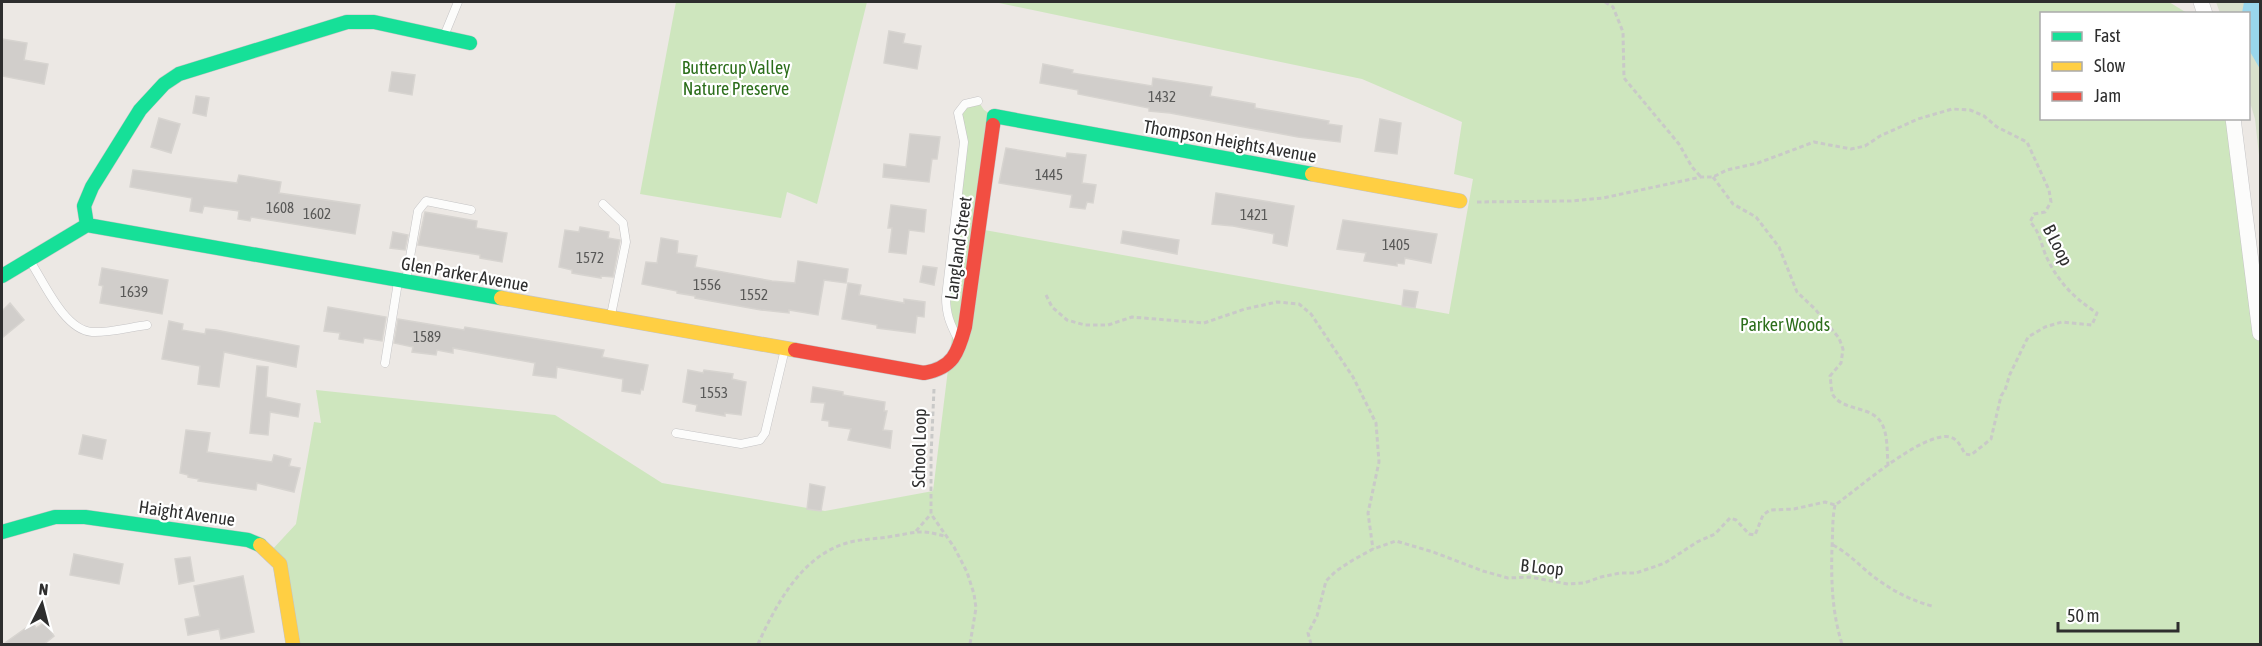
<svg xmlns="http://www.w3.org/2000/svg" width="2262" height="646" viewBox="0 0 2262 646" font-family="'Asap Condensed',sans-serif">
<rect width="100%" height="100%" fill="#ece8e4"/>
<path fill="#cee6be" d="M 676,2 L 867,2 L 817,204 L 787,192 L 781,218 L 640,194 Z
M 1000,2 L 2169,2 L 2187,13 L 2042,14 L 2042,118 L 2233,118 L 2260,333 L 2260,644 L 288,644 L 270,552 L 296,524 L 314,422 L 321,423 L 316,390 L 555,415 L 662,483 L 825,511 L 933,491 L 953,329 L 946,312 L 964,142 L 958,123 L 965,104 L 978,101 L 984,110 L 994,116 L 979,229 L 1449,314 L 1473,179 L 1454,174 L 1462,122 L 1362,79 L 999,3 Z"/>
<path fill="#d8e0cc" d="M 2216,2 L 2260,2 L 2260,164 L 2255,119 L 2249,99 L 2248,14 L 2220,13 Z"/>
<path fill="#99d6ec" d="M 2244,2 L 2260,2 L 2260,69 L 2249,50 L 2248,14 L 2242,13 Z"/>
<path fill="#d1cecb" stroke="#d7d4d0" stroke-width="1.5" d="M 889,31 L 905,34 L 903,43 L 921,46 L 917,69 L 884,63 Z
M 2,39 L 27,43 L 24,60 L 48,64 L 44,84 L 2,76 Z
M 1043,64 L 1073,70 L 1072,73 L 1152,86 L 1153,78 L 1212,87 L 1210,96 L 1255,104 L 1255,108 L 1329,121 L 1328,124 L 1342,126 L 1340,142 L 1298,137 L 1170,113 L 1149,111 L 1149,108 L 1078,94 L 1078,90 L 1040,83 Z
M 392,72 L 415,75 L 412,95 L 389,91 Z
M 196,96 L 209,98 L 206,116 L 193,113 Z
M 159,118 L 180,124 L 171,153 L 151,147 Z
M 1380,119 L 1401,123 L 1397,154 L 1375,151 Z
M 910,134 L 940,137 L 937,159 L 932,159 L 929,182 L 883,177 L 884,164 L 906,167 Z
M 1006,148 L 1066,158 L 1067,153 L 1086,155 L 1082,183 L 1096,185 L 1093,203 L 1087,202 L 1085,209 L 1070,207 L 1072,195 L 999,183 Z
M 133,170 L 237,183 L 239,175 L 281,182 L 279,193 L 360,205 L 355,234 L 251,217 L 250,221 L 238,219 L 239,211 L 204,206 L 202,213 L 190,211 L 192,198 L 130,187 Z
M 1216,193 L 1294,206 L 1287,246 L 1273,243 L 1274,234 L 1233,226 L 1212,224 Z
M 891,205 L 926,210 L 924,232 L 909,230 L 906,254 L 889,252 L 892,228 L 888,228 Z
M 425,212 L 477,221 L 476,228 L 507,233 L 502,262 L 480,258 L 480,255 L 418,245 Z
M 1343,220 L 1437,234 L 1431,263 L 1405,258 L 1404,264 L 1397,263 L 1397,266 L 1364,261 L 1366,253 L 1337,249 Z
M 580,227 L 609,232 L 608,238 L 620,240 L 613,277 L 601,276 L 601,278 L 572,273 L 572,270 L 559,267 L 565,230 L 579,232 Z
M 1123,231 L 1179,240 L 1177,254 L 1121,243 Z
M 393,232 L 408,235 L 405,250 L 390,248 Z
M 661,238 L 678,241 L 677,253 L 697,256 L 695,267 L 772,281 L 795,283 L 798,261 L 848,269 L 846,283 L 824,280 L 818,315 L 789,310 L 789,313 L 761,310 L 695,298 L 695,296 L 677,293 L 677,291 L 642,284 L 646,262 L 657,263 Z
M 923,266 L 937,268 L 934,285 L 920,282 Z
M 102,268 L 168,280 L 162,314 L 100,303 L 103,286 L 99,285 Z
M 848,283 L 861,285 L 859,295 L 904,303 L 904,299 L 925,302 L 924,317 L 917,316 L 915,333 L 877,328 L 877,325 L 842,319 Z
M 1404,290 L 1418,292 L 1415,308 L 1402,306 Z
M 10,303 L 24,320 L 2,338 L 2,311 Z
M 328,307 L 386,317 L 382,341 L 364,338 L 363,343 L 339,339 L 340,333 L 324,331 Z
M 398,319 L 464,330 L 465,327 L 604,350 L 602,357 L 648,365 L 643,390 L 641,389 L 640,394 L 622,391 L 623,379 L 557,367 L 556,378 L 533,375 L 535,363 L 453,348 L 453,353 L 437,350 L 436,355 L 412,352 L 413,347 L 394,343 Z
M 169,321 L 183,324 L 182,330 L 205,334 L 206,329 L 216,330 L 299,346 L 296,367 L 224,352 L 219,387 L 198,384 L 200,366 L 162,359 Z
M 257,366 L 268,367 L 266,397 L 300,404 L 298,417 L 270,412 L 268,435 L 250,433 Z
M 688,370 L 703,373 L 704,370 L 733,374 L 732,379 L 746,382 L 741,415 L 725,413 L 725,416 L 696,411 L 697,405 L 683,402 Z
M 813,387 L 843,392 L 843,395 L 885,402 L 884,411 L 887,411 L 883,430 L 892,431 L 890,448 L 848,440 L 851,429 L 829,426 L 829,421 L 822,420 L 825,403 L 811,402 Z
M 186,430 L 210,433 L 207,452 L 272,462 L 274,455 L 291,459 L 289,466 L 300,468 L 294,492 L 257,483 L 256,490 L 231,486 L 198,481 L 199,479 L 188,477 L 188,475 L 180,473 Z
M 83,435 L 106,440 L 102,459 L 79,454 Z
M 810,484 L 825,487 L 821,511 L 807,509 Z
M 74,554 L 123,564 L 119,584 L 70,575 Z
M 190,557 L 194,581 L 179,584 L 175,559 Z
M 243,576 L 254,632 L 221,639 L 219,629 L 188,635 L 185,619 L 200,616 L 194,586 Z
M 45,622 L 54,636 L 43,645 L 2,645 L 33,623 L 36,628 Z"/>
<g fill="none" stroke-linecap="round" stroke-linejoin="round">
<g stroke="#c5c4c5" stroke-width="9">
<path id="lane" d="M 444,36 L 458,2
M 603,204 L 623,223 L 626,242 L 611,315
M 30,261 C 44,282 64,330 92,332 C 108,333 131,327 147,325
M 406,280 L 418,211 L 426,201 L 471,210
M 958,339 C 950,324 946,314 946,297 L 964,142 L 958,113 L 965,104 L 978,101
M 385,363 L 398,282
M 676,433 L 741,444 L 760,440 L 765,433 L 785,349"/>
</g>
<g stroke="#c5c4c5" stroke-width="16">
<path id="street" d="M 2201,2 L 2205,14
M 2233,118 L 2260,333"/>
</g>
<g stroke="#c5c4c5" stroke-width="15">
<path id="fast" d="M 993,125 L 994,116 L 1312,174
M 87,225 L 84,206 L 92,187 L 140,110 L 164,84 L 179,74 L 347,22 L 374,22 L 470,43
M 2,276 L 87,225 L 501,298
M 2,532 L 55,517 L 85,517 L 248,540 L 260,545"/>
</g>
<g stroke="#c5c4c5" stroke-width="15">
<path id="slow" d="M 1312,174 L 1460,201
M 501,298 L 795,350
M 260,545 L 280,564 L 293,644"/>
</g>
<g stroke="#c5c4c5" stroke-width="15">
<path id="jam" d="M 795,350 L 924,373 C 953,368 958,353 965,327 L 993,125"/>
</g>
<path stroke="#c9c9c8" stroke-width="3" stroke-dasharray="4.5 3" stroke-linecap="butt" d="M 1605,2 L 1613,7 L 1623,32 L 1624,78 L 1679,144 L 1692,167 L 1701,177
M 1713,177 L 1733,204 L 1756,217 L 1779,247 L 1797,292 L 1815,309 L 1839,338 L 1843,349 L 1841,363 L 1830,376 C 1831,381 1831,391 1833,395 C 1844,412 1872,405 1882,424 C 1888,435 1887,453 1888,466
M 1046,295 L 1052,307 L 1067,320 L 1085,325 L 1108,325 L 1132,317 L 1204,323 L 1245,309 L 1277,302 L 1299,304 L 1311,314 L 1353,377 L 1376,423 L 1379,462 L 1368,513 L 1373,549
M 934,389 L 931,456 L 931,514 L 954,547 L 967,572 L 974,594 L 976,608 L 970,644
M 1835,505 C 1832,520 1833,533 1832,547 C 1831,581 1832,612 1842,644
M 916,531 L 931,514
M 1833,545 C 1853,556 1863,570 1881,582 C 1897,593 1913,601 1932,606
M 758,644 C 776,605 801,556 847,543 C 860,539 875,539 888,537 C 915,533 919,528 947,537
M 1311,644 L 1308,633 L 1317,616 L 1326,581 L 1336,571 L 1353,560 L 1373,549 L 1396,541 L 1433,552 L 1483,571 L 1508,578 L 1530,577 L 1568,584 L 1584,583 L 1601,577 L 1620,573 L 1636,573 L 1665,563 L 1697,542 L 1715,534 L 1730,518 L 1736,520 L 1749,534 L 1755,535 L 1763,515 L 1770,510 L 1794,509 L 1825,502 L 1835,505 C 1858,489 1923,431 1950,437 C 1958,439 1961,447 1965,454 L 1971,455 L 1991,439 L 2001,396 L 2005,390 L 2010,374 L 2028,337 L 2045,327 L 2062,322 L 2092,325 L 2097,313 C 2074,298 2058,282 2046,256 C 2041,244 2040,232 2030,222 L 2034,214 L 2045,212 L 2051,202 L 2049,190 L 2027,142 L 1997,127 L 1984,116 L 1970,110 L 1952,109 L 1918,119 L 1880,136 L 1865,146 L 1851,149 L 1814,142 L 1758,163 L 1727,170 L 1713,177 L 1701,177 L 1603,198 L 1571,201 L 1477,202"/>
<use href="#lane" stroke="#fcfcfb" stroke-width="8"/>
<use href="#street" stroke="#fcfcfb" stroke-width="15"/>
<use href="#fast" stroke="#16e098" stroke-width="14"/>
<use href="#slow" stroke="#ffcf43" stroke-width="14"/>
<use href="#jam" stroke="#f24e42" stroke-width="14"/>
</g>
<g text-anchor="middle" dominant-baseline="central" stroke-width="4.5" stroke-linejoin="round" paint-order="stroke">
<g font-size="15" fill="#585857">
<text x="1162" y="96">1432</text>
<text x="1049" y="174">1445</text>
<text x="280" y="207">1608</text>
<text x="317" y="213">1602</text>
<text x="1254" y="214">1421</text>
<text x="1396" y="244">1405</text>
<text x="590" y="257">1572</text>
<text x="707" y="284">1556</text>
<text x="134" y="291">1639</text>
<text x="754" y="294">1552</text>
<text x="427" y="336">1589</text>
<text x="714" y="392">1553</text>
</g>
<g font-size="18" fill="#2c6e1b" stroke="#fff">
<text x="736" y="67">Buttercup Valley<tspan x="736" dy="21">Nature Preserve</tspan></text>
<text x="1785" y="324">Parker Woods</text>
</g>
<g font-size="18" fill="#2e2e2e" stroke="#fff">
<text transform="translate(1230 141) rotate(10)">Thompson Heights Avenue</text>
<text transform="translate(2058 245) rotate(63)">B Loop</text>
<text transform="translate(958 248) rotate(-82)">Langland Street</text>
<text transform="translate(465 274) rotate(10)">Glen Parker Avenue</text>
<text transform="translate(919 448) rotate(-89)">School Loop</text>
<text transform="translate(187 513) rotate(8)">Haight Avenue</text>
<text transform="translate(1542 567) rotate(6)">B Loop</text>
</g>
</g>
<rect width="2262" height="646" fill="none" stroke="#2e2e2e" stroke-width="6"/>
<rect x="2040" y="12" width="210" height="108" fill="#ffffff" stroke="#ababab" stroke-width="1.5"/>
<rect x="2052" y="32" width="30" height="9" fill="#16e098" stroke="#ababab" stroke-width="1.5"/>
<text x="2094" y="42" font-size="18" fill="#2e2e2e">Fast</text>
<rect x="2052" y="62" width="30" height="9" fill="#ffcf43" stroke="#ababab" stroke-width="1.5"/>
<text x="2094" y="72" font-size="18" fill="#2e2e2e">Slow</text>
<rect x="2052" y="92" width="30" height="9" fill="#f24e42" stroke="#ababab" stroke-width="1.5"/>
<text x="2094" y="102" font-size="18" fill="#2e2e2e">Jam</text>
<g transform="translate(42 604) rotate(6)" stroke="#ffffff" stroke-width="4.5" paint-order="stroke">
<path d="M0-4.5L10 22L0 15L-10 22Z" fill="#2e2e2e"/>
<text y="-9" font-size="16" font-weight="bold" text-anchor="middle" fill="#2e2e2e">N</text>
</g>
<path d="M2058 622v9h120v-9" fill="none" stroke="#2e2e2e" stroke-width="3"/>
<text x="2067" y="622" font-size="18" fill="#2e2e2e" stroke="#ffffff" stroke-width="4.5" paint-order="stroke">50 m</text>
</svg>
